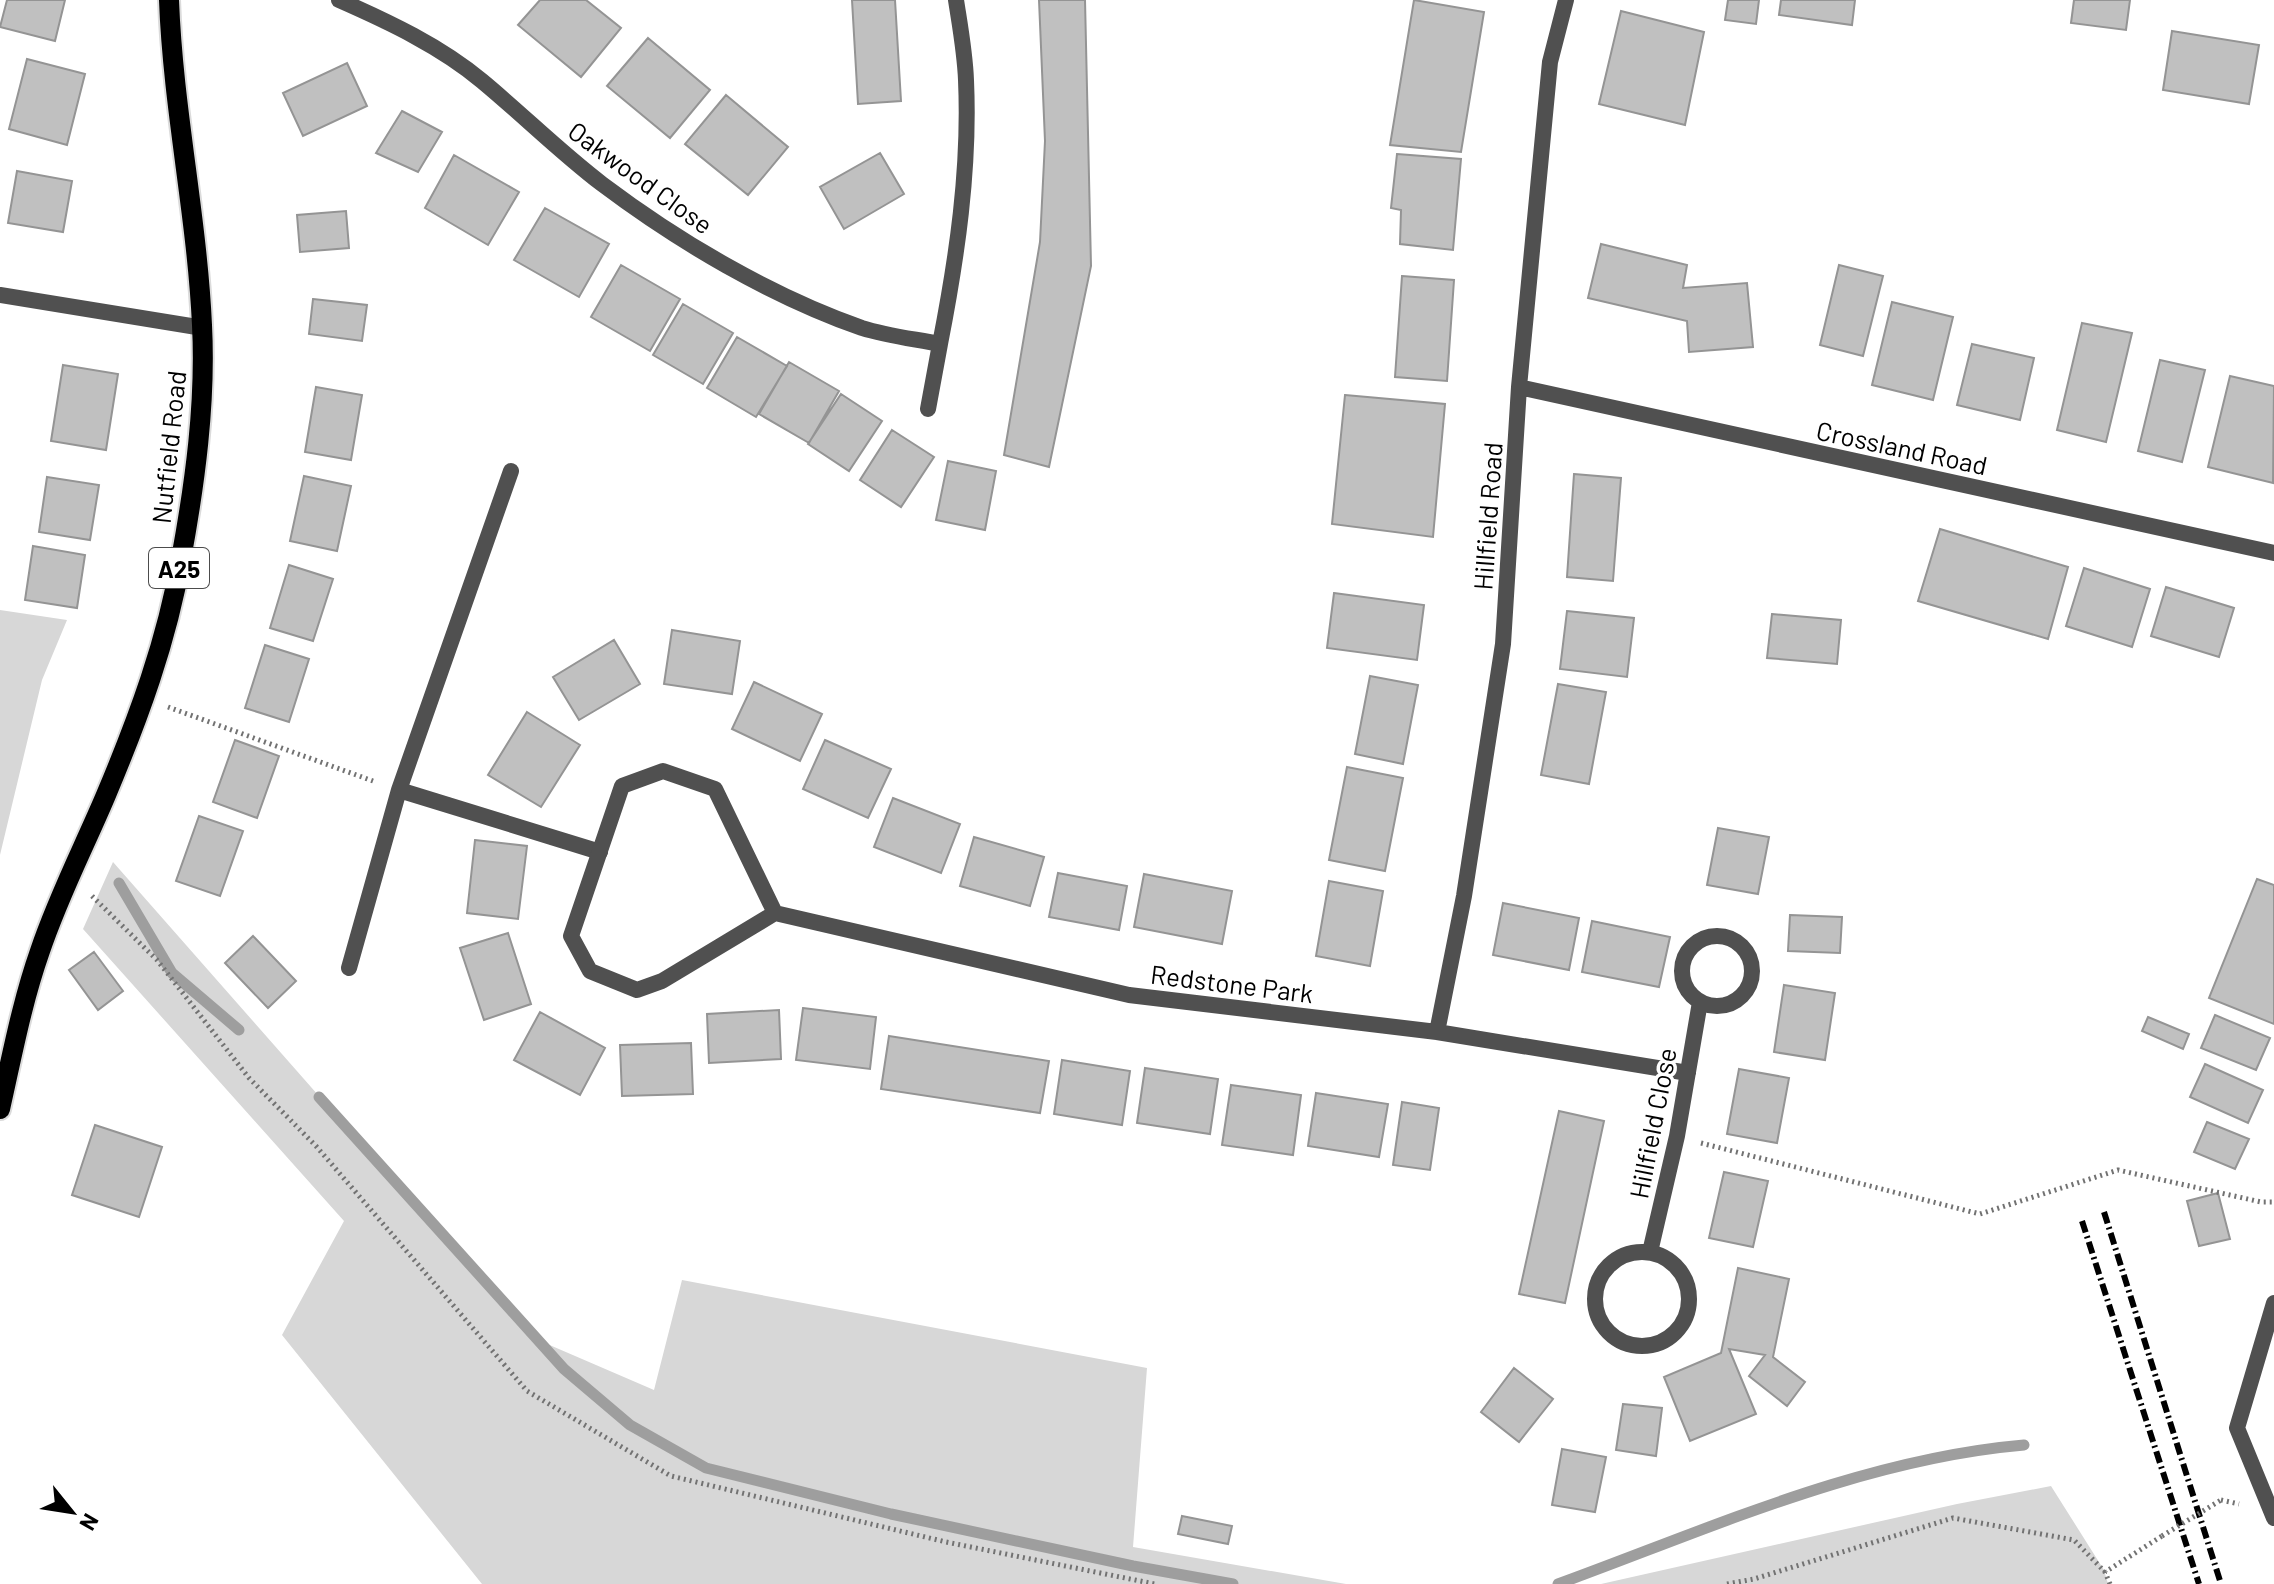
<svg xmlns="http://www.w3.org/2000/svg" width="2274" height="1584" viewBox="0 0 2274 1584" font-family="Barlow,sans-serif">
<rect width="100%" height="100%" fill="#fff"/>
<path fill="#d7d7d7" d="M 0,610 L 67,620 L 42,680 L 0,855 Z
M 113,862 L 531,1337 L 654,1390 L 682,1280 L 1147,1368 L 1133,1547 L 1346,1584 L 482,1584 L 282,1335 L 344,1221 L 83,929 Z
M 2051,1486 L 2104,1570 L 2108,1584 L 1601,1584 L 1957,1504 Z"/>
<g fill="none" stroke-linecap="round" stroke-linejoin="round">
<path stroke="#9e9e9e" stroke-width="11" d="M 119,883 L 172,973 L 239,1030
M 319,1097 L 564,1369 L 630,1425 L 706,1468 L 891,1514 L 1133,1566 L 1233,1584
M 1558,1584 C 1709,1529 1862,1459 2024,1445"/>
</g>
<path fill="#c0c0c0" stroke="#949494" stroke-width="2" d="M 7,0 L 65,0 L 55,41 L 0,27 Z
M 540,0 L 586,0 L 621,28 L 581,77 L 518,25 Z
M 852,0 L 895,0 L 901,101 L 858,104 Z
M 1039,0 L 1085,0 L 1091,266 L 1049,467 L 1004,455 L 1040,242 L 1045,141 Z
M 1414,0 L 1484,12 L 1461,152 L 1390,145 Z
M 1728,0 L 1759,0 L 1756,24 L 1725,20 Z
M 1781,0 L 1855,0 L 1852,25 L 1779,15 Z
M 2074,0 L 2130,0 L 2126,30 L 2071,23 Z
M 1621,11 L 1704,32 L 1685,125 L 1599,104 Z
M 2172,31 L 2259,45 L 2249,104 L 2163,90 Z
M 648,38 L 710,90 L 670,138 L 607,86 Z
M 27,59 L 85,74 L 67,145 L 9,129 Z
M 347,63 L 367,106 L 303,136 L 283,93 Z
M 726,95 L 788,147 L 748,195 L 685,144 Z
M 402,111 L 442,132 L 418,172 L 376,153 Z
M 880,153 L 904,194 L 844,229 L 820,187 Z
M 1397,154 L 1461,159 L 1453,250 L 1400,244 L 1401,210 L 1391,208 Z
M 454,155 L 519,192 L 488,245 L 425,208 Z
M 17,171 L 72,181 L 63,232 L 8,223 Z
M 545,208 L 609,244 L 579,297 L 514,260 Z
M 346,211 L 349,248 L 300,252 L 297,215 Z
M 1601,244 L 1687,265 L 1683,288 L 1747,283 L 1753,347 L 1689,352 L 1687,321 L 1588,298 Z
M 621,265 L 680,299 L 650,351 L 591,317 Z
M 1839,265 L 1883,276 L 1863,356 L 1820,345 Z
M 1402,276 L 1454,280 L 1447,381 L 1395,377 Z
M 313,299 L 367,305 L 362,341 L 309,334 Z
M 1892,302 L 1953,317 L 1933,400 L 1872,385 Z
M 683,304 L 733,333 L 703,384 L 653,355 Z
M 2082,323 L 2132,333 L 2106,442 L 2057,430 Z
M 737,337 L 787,366 L 756,417 L 707,388 Z
M 1972,344 L 2034,358 L 2020,420 L 1957,405 Z
M 2160,360 L 2205,370 L 2182,462 L 2138,451 Z
M 789,362 L 839,391 L 809,443 L 759,414 Z
M 63,365 L 118,374 L 106,450 L 51,441 Z
M 2230,376 L 2274,386 L 2273,483 L 2208,467 Z
M 316,387 L 362,395 L 351,460 L 305,452 Z
M 841,394 L 882,421 L 849,471 L 808,444 Z
M 1345,395 L 1445,404 L 1433,537 L 1332,524 Z
M 892,430 L 934,457 L 901,507 L 860,480 Z
M 948,461 L 996,471 L 985,530 L 936,520 Z
M 1574,474 L 1621,478 L 1613,581 L 1567,577 Z
M 304,476 L 351,486 L 337,551 L 290,541 Z
M 47,477 L 99,485 L 90,540 L 39,532 Z
M 1940,529 L 2068,567 L 2048,639 L 1918,601 Z
M 33,546 L 85,555 L 77,608 L 25,600 Z
M 289,565 L 333,579 L 313,641 L 270,628 Z
M 2084,568 L 2150,589 L 2132,647 L 2066,626 Z
M 2166,587 L 2234,608 L 2219,657 L 2151,636 Z
M 1334,593 L 1424,605 L 1417,660 L 1327,648 Z
M 1567,611 L 1634,618 L 1627,677 L 1560,669 Z
M 1772,614 L 1841,620 L 1837,664 L 1767,658 Z
M 672,630 L 740,641 L 732,694 L 664,684 Z
M 614,640 L 640,684 L 579,720 L 553,677 Z
M 265,645 L 309,659 L 289,722 L 245,708 Z
M 1370,676 L 1418,685 L 1403,764 L 1355,754 Z
M 754,682 L 822,714 L 800,761 L 732,729 Z
M 1558,684 L 1606,692 L 1589,784 L 1541,775 Z
M 527,712 L 580,745 L 541,807 L 488,775 Z
M 235,740 L 279,756 L 257,818 L 213,802 Z
M 825,740 L 891,769 L 868,818 L 803,789 Z
M 1347,767 L 1403,778 L 1385,871 L 1329,860 Z
M 893,798 L 960,824 L 941,873 L 874,847 Z
M 199,816 L 243,831 L 220,896 L 176,881 Z
M 1718,828 L 1769,837 L 1758,894 L 1707,885 Z
M 974,837 L 1044,857 L 1030,906 L 960,886 Z
M 475,840 L 527,846 L 518,919 L 467,913 Z
M 1058,873 L 1127,886 L 1119,930 L 1049,917 Z
M 1144,874 L 1232,891 L 1222,944 L 1134,927 Z
M 2257,879 L 2274,885 L 2274,1024 L 2209,998 Z
M 1329,881 L 1383,891 L 1370,966 L 1316,956 Z
M 1503,903 L 1579,918 L 1569,970 L 1493,955 Z
M 1790,915 L 1842,917 L 1840,953 L 1788,951 Z
M 1592,921 L 1670,937 L 1659,987 L 1582,972 Z
M 508,933 L 531,1004 L 484,1020 L 460,948 Z
M 253,936 L 296,981 L 268,1008 L 225,963 Z
M 94,952 L 123,991 L 98,1010 L 69,970 Z
M 1784,985 L 1835,993 L 1825,1060 L 1774,1052 Z
M 803,1008 L 876,1017 L 870,1069 L 796,1060 Z
M 779,1010 L 781,1059 L 709,1063 L 707,1014 Z
M 540,1012 L 605,1048 L 580,1095 L 514,1060 Z
M 2215,1015 L 2270,1038 L 2256,1070 L 2201,1048 Z
M 2148,1017 L 2189,1034 L 2183,1049 L 2142,1031 Z
M 889,1036 L 1049,1061 L 1040,1113 L 881,1089 Z
M 691,1043 L 693,1094 L 622,1096 L 620,1045 Z
M 1062,1060 L 1130,1071 L 1122,1125 L 1054,1114 Z
M 2205,1064 L 2263,1090 L 2248,1123 L 2190,1097 Z
M 1145,1068 L 1218,1079 L 1210,1134 L 1137,1123 Z
M 1739,1069 L 1789,1078 L 1777,1143 L 1727,1134 Z
M 1231,1085 L 1301,1095 L 1293,1155 L 1222,1145 Z
M 1316,1093 L 1388,1104 L 1379,1157 L 1308,1146 Z
M 1402,1102 L 1439,1108 L 1430,1170 L 1393,1165 Z
M 1559,1111 L 1604,1121 L 1565,1303 L 1519,1294 Z
M 2207,1122 L 2249,1139 L 2235,1169 L 2194,1152 Z
M 95,1125 L 162,1147 L 139,1217 L 72,1195 Z
M 1724,1172 L 1768,1181 L 1753,1247 L 1709,1238 Z
M 2218,1193 L 2230,1239 L 2199,1246 L 2187,1201 Z
M 1738,1268 L 1789,1279 L 1773,1357 L 1805,1382 L 1787,1406 L 1749,1376 L 1765,1355 L 1729,1349 L 1756,1414 L 1690,1441 L 1664,1377 L 1721,1353 Z
M 1514,1368 L 1553,1399 L 1519,1442 L 1481,1412 Z
M 1623,1404 L 1662,1408 L 1656,1456 L 1616,1450 Z
M 1562,1449 L 1606,1457 L 1595,1512 L 1552,1505 Z
M 1182,1516 L 1232,1526 L 1228,1544 L 1178,1534 Z"/>
<g fill="none" stroke-linecap="round" stroke-linejoin="round">
<g stroke="#dbdbdb" stroke-width="24">
<path id="primary" d="M 0,1109 C 12,1056 22,1002 40,951 C 58,897 84,847 106,795 C 138,719 167,641 181,559 C 195,483 206,403 202,325 C 197,216 173,109 169,0"/>
</g>
<path stroke="#727272" stroke-width="5" stroke-dasharray="2 4" stroke-linecap="butt" d="M 168,707 L 373,781
M 92,896 L 157,960 L 249,1078 L 316,1146 L 527,1391 L 671,1476 L 946,1542 L 1155,1584
M 1701,1143 L 1980,1214 L 2118,1170 L 2261,1202 L 2274,1202
M 2221,1500 L 2239,1504
M 1727,1584 L 1754,1579 L 1953,1518 L 2074,1540 L 2105,1572
M 2110,1584 L 2105,1572 L 2162,1536"/>
<path stroke="#505050" stroke-width="16" d="M 399,790 L 600,852
M 349,968 L 399,790 L 511,471"/>
<path stroke="#505050" stroke-width="16" d="M 339,0 C 389,22 440,46 482,81 C 523,115 560,152 602,184 C 679,242 771,296 862,328 C 887,336 915,339 940,344 C 957,257 970,169 966,80 C 965,53 960,26 956,0
M 0,295 L 203,328
M 1519,387 L 2274,553
M 928,409 L 940,344
M 775,913 L 715,789 L 663,771 L 622,786 L 571,936 L 590,971 L 637,990 L 662,981 L 775,913 L 1129,995 L 1437,1032 L 1688,1073
M1682 971a35 35 0 1 1 70 0a35 35 0 1 1-70 0Z
M 1437,1032 L 1464,896 L 1503,644 L 1519,387 L 1550,62 L 1566,0
M1595 1299a47 47 0 1 1 94 0a47 47 0 1 1-94 0Z
M 1650,1252 L 1677,1136 L 1700,1002
M 2274,1303 L 2237,1428 L 2274,1518"/>
<use href="#primary" stroke="#000" stroke-width="20"/>
<path stroke="#000" stroke-width="6" stroke-dasharray="12 4 2 4" stroke-linecap="butt" d="M 2104,1212 L 2221,1584
M 2082,1221 L 2199,1584"/>
<path stroke="#727272" stroke-width="5" stroke-dasharray="2 4" stroke-linecap="butt" d="M 2162,1536 L 2221,1500"/>
</g>
<g text-anchor="middle" dominant-baseline="central" stroke-width="7" stroke-linejoin="round" paint-order="stroke">
<rect fill="#fff" stroke="#4c4c4c" stroke-width="2" x="149" y="548" width="60" height="40" rx="6"/>
<g font-size="24" font-weight="bold" fill="#000">
<text x="179" y="568">A25</text>
</g>
<g font-size="26" fill="#000" stroke="#fff">
<text transform="translate(641 177) rotate(36)">Oakwood Close</text>
<text transform="translate(168 447) rotate(-84)">Nutfield Road</text>
<text transform="translate(1902 447) rotate(12)">Crossland Road</text>
<text transform="translate(1487 516) rotate(-86)">Hillfield Road</text>
<text transform="translate(1232 983) rotate(7)">Redstone Park</text>
<text transform="translate(1652 1123) rotate(-79)">Hillfield Close</text>
</g>
</g>
<g transform="translate(72 1512) rotate(120)" stroke="#ffffff" stroke-width="6" paint-order="stroke">
<path d="M0-6L14 30L0 20L-14 30Z" fill="#000000"/>
<text y="-12" font-size="22" font-weight="bold" text-anchor="middle" fill="#000000">N</text>
</g>
</svg>
